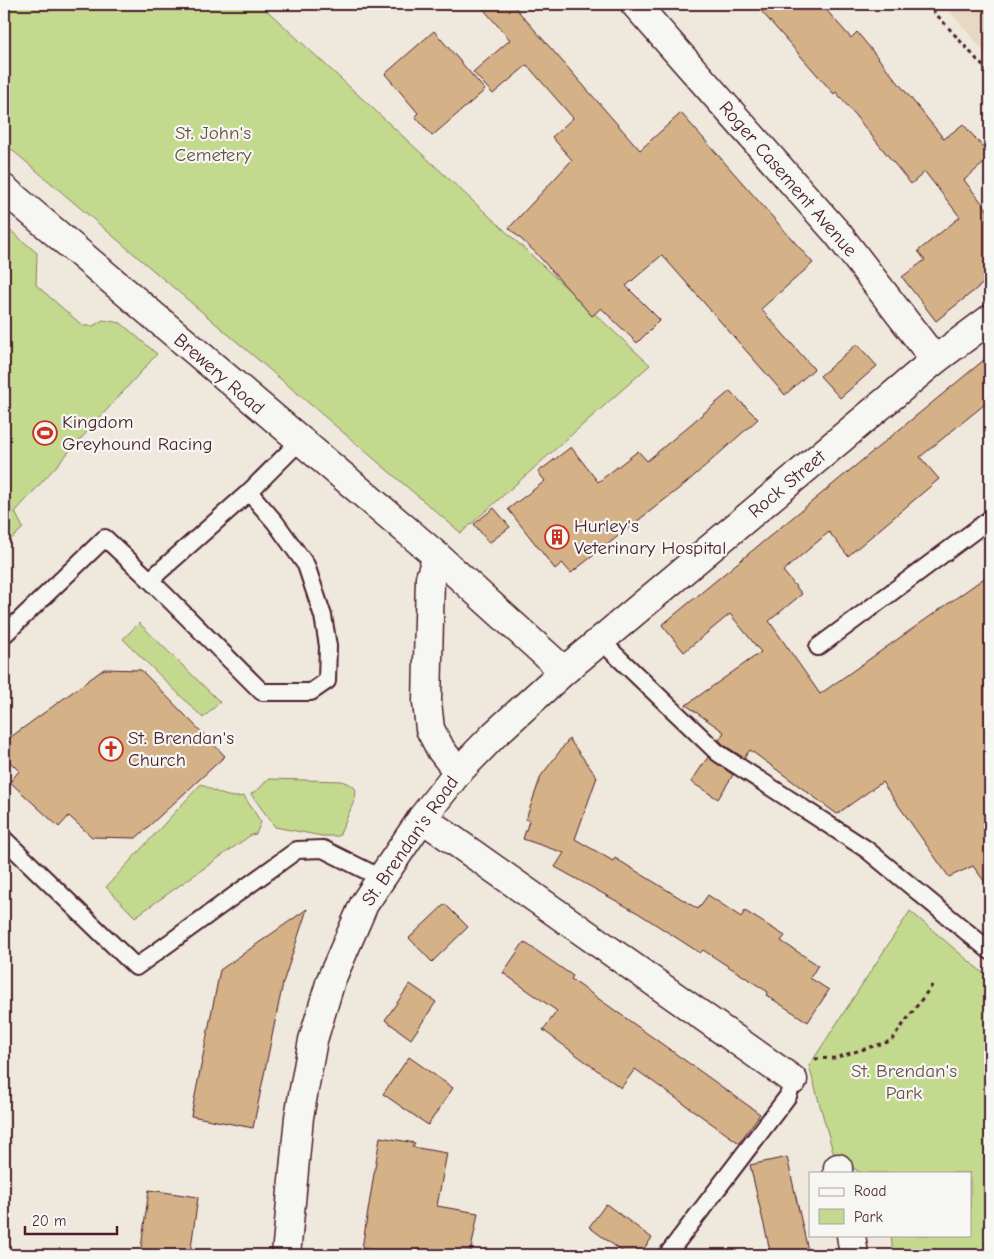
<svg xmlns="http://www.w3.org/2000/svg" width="994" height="1259" viewBox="0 0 994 1259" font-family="'Comic Neue',sans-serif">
<rect width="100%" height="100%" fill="#efe8dd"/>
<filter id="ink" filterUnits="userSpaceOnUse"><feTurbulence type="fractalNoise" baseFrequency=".02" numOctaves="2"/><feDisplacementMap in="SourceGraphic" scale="10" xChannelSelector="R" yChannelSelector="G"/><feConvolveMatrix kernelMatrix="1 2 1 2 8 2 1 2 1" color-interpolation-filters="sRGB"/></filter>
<g filter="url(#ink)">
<path fill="#e7d8c3" d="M 943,4 L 990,4 L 990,58 Z"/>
<path fill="#c3d98e" stroke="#867c5c" d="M 4,4 L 260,4 L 650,365 L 461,533 L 4,143 Z
M 4,225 L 37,253 L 36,285 L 83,326 L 93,326 L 103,320 L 121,323 L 157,354 L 15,512 L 23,528 L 4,546 Z
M 139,623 L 220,702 L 203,718 L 123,639 Z
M 268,779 L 342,781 L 353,786 L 356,790 L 355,799 L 339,836 L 322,836 L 275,827 L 251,794 L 260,788 Z
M 201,784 C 215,791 228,800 244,796 L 261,822 L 256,834 L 251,835 L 135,917 L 106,887 Z
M 910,911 L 990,979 L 990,1255 L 893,1255 L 891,1235 L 970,1235 L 970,1173 L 861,1173 L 834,1155 L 809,1066 Z"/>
<path fill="#d4b187" stroke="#4a1f2b" d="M 479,4 L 512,4 L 640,150 L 681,113 L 813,263 L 761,309 L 814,369 L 785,395 L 662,255 L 626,286 L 660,320 L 637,343 L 601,308 L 592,316 L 535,252 L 509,228 L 572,160 L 552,137 L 573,118 L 527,65 L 493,94 L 473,72 L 510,40 Z
M 755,4 L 821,4 L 851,38 L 857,32 L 944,139 L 963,124 L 990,155 L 990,158 L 964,180 L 990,213 L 990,278 L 936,321 L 902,277 L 925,260 L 918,251 L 960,217 L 925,172 L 911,184 L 836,92 L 834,94 Z
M 434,31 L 485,90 L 432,136 L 415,116 L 418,113 L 385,74 Z
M 857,344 L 877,366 L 840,398 L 820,376 Z
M 990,355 L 990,400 L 920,457 L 939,479 L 848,556 L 829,532 L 783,571 L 802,594 L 769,621 L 820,694 L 990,574 L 990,889 L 973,866 L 949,877 L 882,782 L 837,814 L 750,750 L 744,758 L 724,745 L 719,740 L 724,732 L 686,705 L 761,652 L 730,614 L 684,652 L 662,625 Z
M 730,391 L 758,419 L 686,483 L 571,573 L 562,563 L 555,569 L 508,509 L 545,481 L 538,472 L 571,447 L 598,482 L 638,451 L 647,461 Z
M 494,508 L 510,527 L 489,543 L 474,524 Z
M 104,669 L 141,670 L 225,756 L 136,838 L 92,837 L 69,816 L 59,827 L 10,782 L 19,771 L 4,756 L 4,742 Z
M 569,739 L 597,777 L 575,839 L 613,861 L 615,858 L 698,909 L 708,895 L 741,917 L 745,911 L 785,936 L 781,941 L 818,965 L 810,978 L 829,990 L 808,1022 L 766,995 L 768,992 L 703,950 L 700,953 L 638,913 L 555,867 L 564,853 L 523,839 L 529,821 L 526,819 L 541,776 Z
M 708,757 L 733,775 L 718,799 L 691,782 Z
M 445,904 L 468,927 L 432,962 L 409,938 Z
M 307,909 L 283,983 L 253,1128 L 191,1116 L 220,970 Z
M 524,942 L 573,976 L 571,979 L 760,1114 L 739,1143 L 635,1069 L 621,1088 L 543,1030 L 557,1011 L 503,973 Z
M 410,984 L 436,1002 L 411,1039 L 385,1020 Z
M 409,1057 L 453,1088 L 428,1125 L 383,1094 Z
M 380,1137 L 415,1143 L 412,1147 L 447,1153 L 437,1206 L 478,1213 L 470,1255 L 406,1255 L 362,1248 Z
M 787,1157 L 795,1193 L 809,1255 L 771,1255 L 750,1165 Z
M 149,1190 L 198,1197 L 190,1255 L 140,1255 Z
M 606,1204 L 652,1238 L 639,1255 L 627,1255 L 589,1227 Z"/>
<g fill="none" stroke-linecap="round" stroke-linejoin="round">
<g stroke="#4a1f2b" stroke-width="20">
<path id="lane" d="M 150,580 L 262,692 L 311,692 L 327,681 L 328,646 L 323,616 L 306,565 L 275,522 L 249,492
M 4,635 L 105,538 L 150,580 L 249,492 L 299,442
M 601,641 L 718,753 L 866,849 L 990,951
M 818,647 L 990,519
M 4,839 L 136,967 L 297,850 L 323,849 L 381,878
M 667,1255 L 788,1096 L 793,1080"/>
</g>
<g stroke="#4a1f2b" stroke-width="31">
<path id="street" d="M 635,4 L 838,234 L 935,360
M 422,818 L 793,1080
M 838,1168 L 838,1173
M 851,1235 L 854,1255"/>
</g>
<g stroke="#4a1f2b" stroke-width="31">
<path id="secondary" d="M 4,189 L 437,556 L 564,671
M 437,556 L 430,578 L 427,702 L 430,729 L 441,750 L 458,772
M 286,1255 L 299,1117 L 313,1040 L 331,980 L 364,904 L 422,818 L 458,772 L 495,734 L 564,671 L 935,360 L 990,319"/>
</g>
<path stroke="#4a1f2b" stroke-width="3" stroke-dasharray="4 4" stroke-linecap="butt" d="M 927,4 L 990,74
M 815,1059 L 834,1058 L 891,1041 L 933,984"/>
<use href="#lane" stroke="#f6f6f2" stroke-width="16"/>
<use href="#street" stroke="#f6f6f2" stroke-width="28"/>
<use href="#secondary" stroke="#f6f6f2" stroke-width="28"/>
</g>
</g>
<defs>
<g id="stadium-ring" transform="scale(1.25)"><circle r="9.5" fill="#f6f6f2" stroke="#c8321e" stroke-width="1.5"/><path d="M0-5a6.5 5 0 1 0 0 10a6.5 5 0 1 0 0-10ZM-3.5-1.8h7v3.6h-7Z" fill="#c8321e"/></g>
<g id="building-ring" transform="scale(1.25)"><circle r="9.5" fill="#f6f6f2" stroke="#c8321e" stroke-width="1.5"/><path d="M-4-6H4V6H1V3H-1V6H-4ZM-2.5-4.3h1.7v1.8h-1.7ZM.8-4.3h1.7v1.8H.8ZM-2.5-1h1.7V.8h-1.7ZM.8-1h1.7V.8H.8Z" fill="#c8321e"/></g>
<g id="church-ring" transform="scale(1.25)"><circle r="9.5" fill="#f6f6f2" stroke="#c8321e" stroke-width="1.5"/><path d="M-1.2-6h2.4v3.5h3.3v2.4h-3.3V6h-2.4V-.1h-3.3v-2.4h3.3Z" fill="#c8321e"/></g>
</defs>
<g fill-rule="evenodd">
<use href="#stadium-ring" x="45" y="433"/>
<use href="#building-ring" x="557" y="537"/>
<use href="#church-ring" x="111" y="749"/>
</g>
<g text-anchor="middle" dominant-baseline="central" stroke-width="4.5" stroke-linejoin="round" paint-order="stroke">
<g font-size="19" fill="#684e44" stroke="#f6f6f2">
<text x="213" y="133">St. John's<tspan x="213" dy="22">Cemetery</tspan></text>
<text x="904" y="1071">St. Brendan's<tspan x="904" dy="22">Park</tspan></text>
</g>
<g font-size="19" fill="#4a1f2b" stroke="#f6f6f2">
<text transform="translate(788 179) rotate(49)">Roger Casement Avenue</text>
<text transform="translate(219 374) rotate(41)">Brewery Road</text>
<text transform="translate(787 484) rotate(-40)">Rock Street</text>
<text transform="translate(410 841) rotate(-55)">St. Brendan's Road</text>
</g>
<g font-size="19" fill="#4a1f2b" stroke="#f6f6f2" text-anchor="start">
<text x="62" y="422">Kingdom<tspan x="62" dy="22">Greyhound Racing</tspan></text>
<text x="574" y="526">Hurley's<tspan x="574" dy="22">Veterinary Hospital</tspan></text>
<text x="128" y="738">St. Brendan's<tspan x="128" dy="22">Church</tspan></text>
</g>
</g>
<rect width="994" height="1259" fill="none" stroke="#f6f6f2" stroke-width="20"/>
<rect x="10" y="10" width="974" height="1239" fill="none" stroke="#4a1f2b" stroke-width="2" filter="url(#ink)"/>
<rect x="809" y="1172" width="162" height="65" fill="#f6f6f2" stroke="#b1a0a2"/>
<rect x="819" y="1188" width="25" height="8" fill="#f6f6f2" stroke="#b1a0a2"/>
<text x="854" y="1196" font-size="15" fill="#4a1f2b">Road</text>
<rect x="819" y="1209" width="25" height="15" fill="#c3d98e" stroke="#b1a0a2"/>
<text x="854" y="1222" font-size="15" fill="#4a1f2b">Park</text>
<path d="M25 1226v8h92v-8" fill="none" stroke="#4a1f2b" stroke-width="2.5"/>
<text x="32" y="1226" font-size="15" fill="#4a1f2b" stroke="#f6f6f2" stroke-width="4" paint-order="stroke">20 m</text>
</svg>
